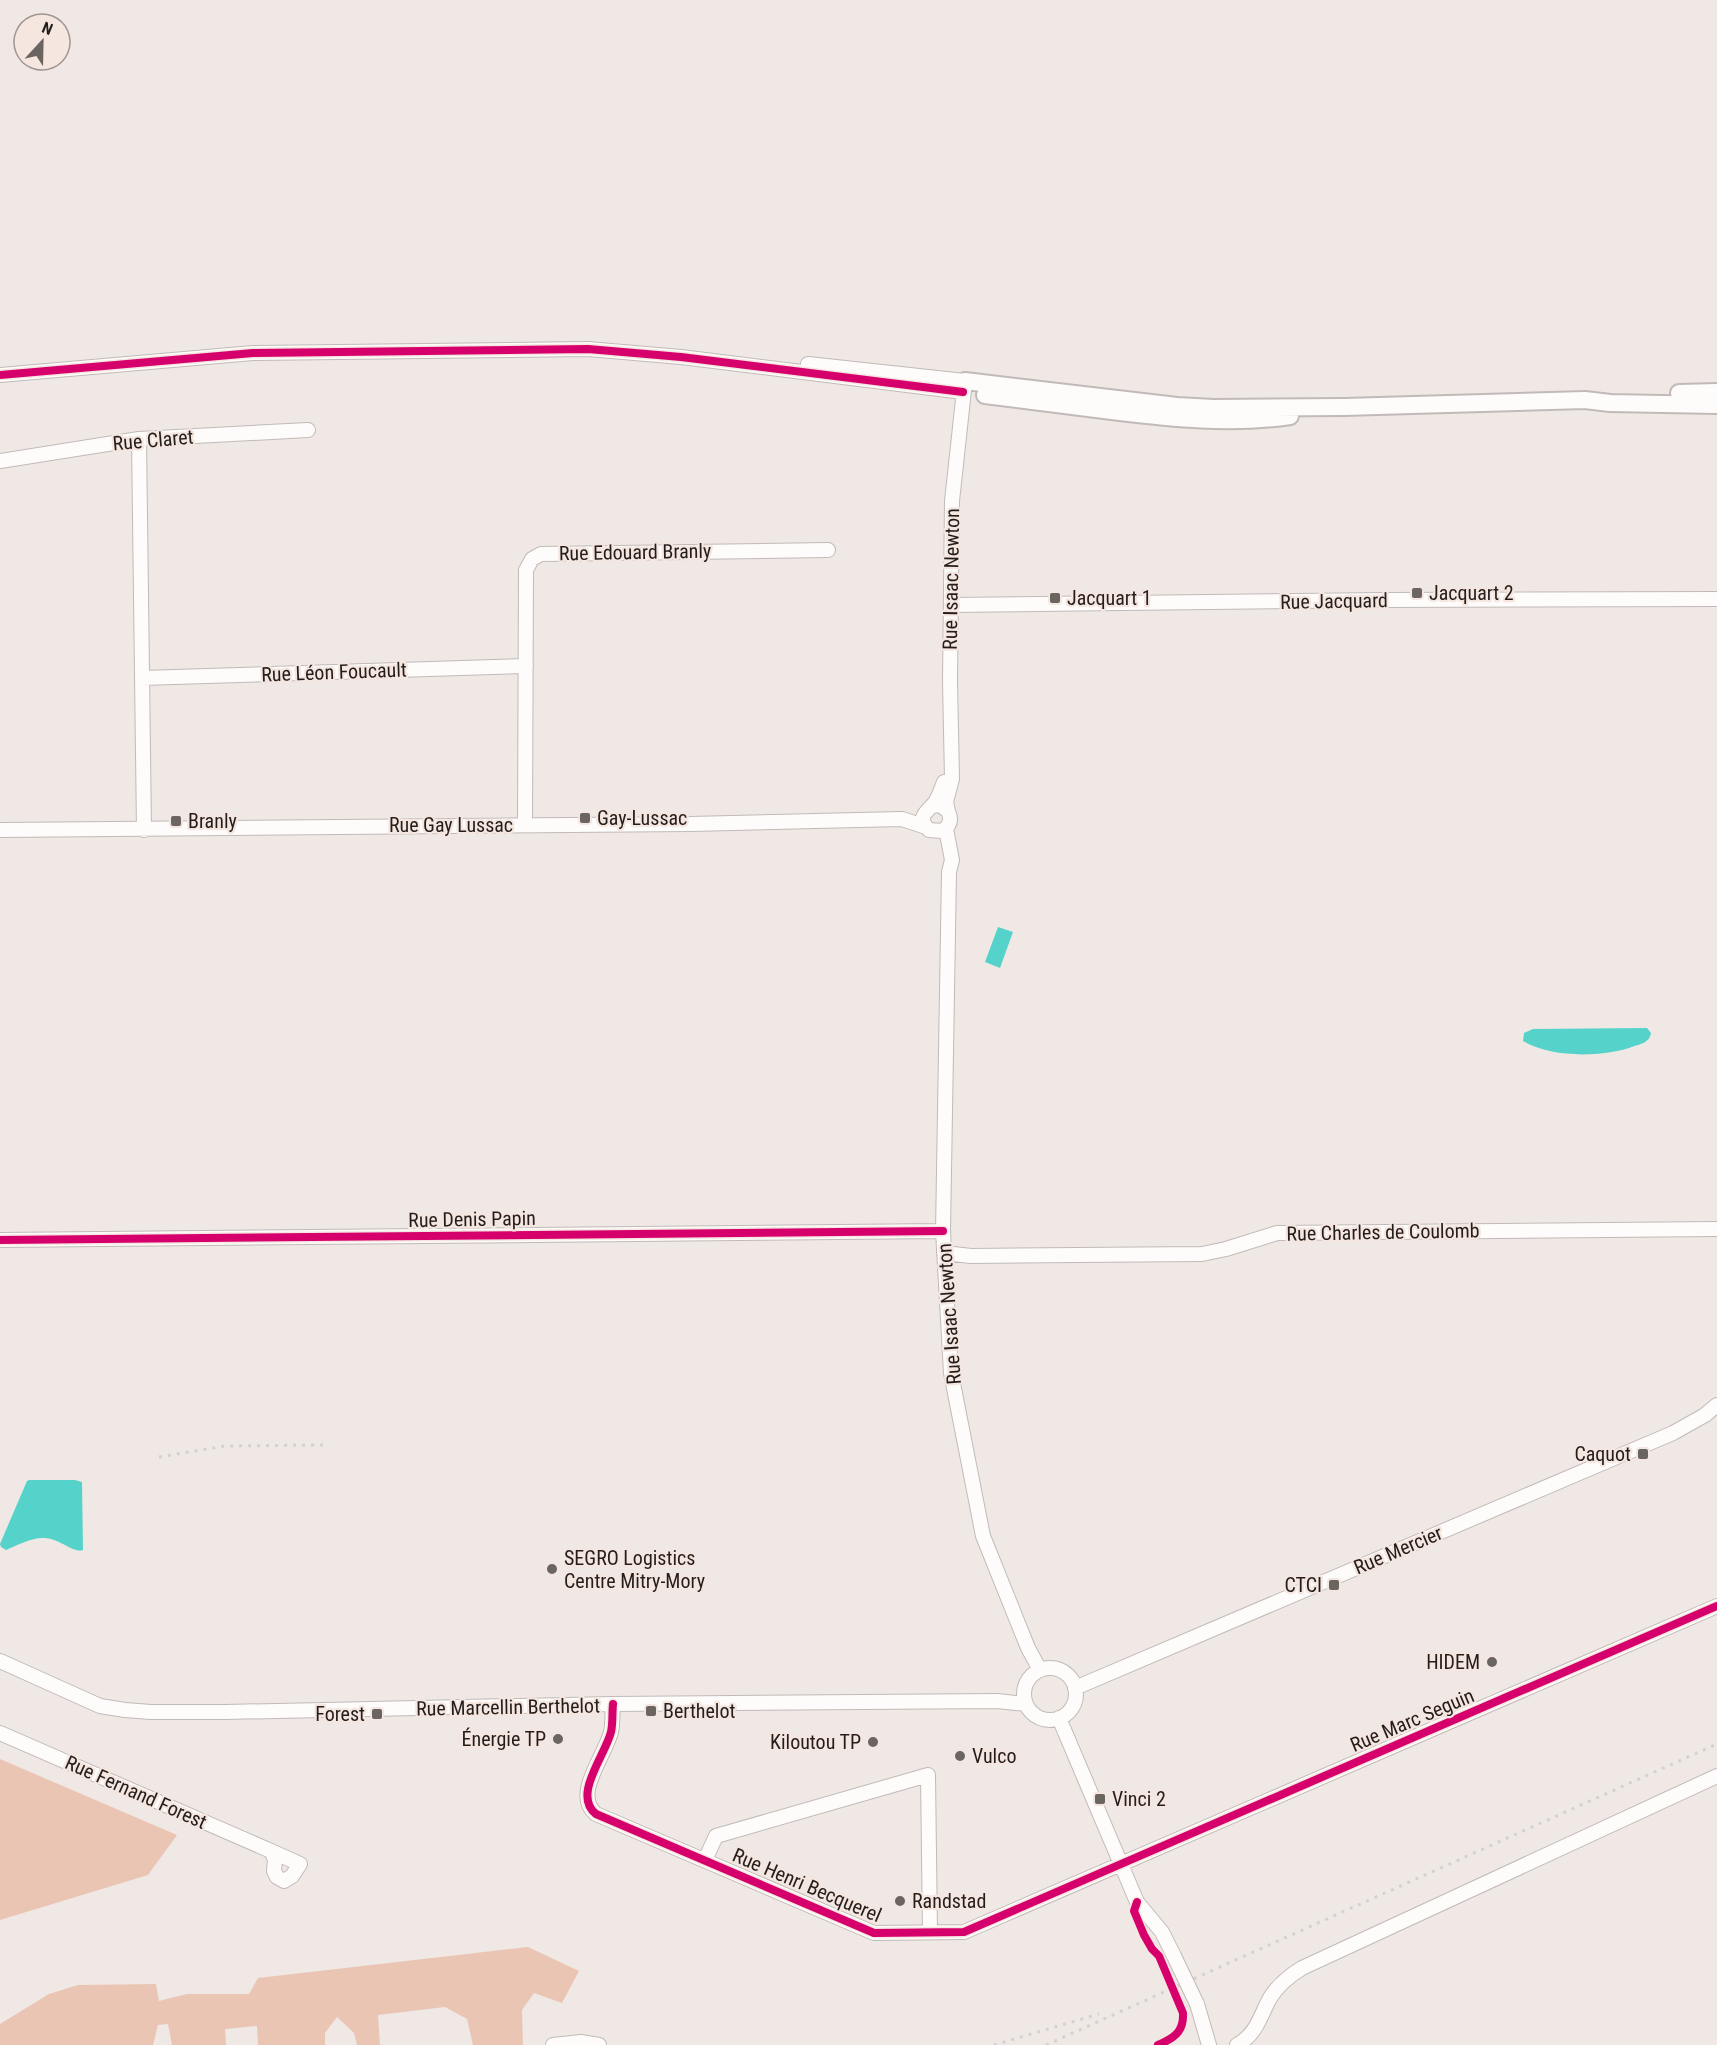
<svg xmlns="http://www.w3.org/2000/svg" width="1717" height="2045" viewBox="0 0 1717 2045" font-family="'Roboto Condensed',sans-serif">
<rect width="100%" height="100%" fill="#f0e8e5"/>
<path fill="#ebc5b3" d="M 0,1759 L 177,1835 L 148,1875 L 0,1920 Z
M 528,1947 L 579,1971 L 562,2003 L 534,1993 L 522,2010 L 523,2045 L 473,2045 L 467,2019 L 445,2007 L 378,2015 L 380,2045 L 357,2045 L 354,2033 L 337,2017 L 325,2033 L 325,2045 L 258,2045 L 257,2026 L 225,2029 L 226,2045 L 172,2045 L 168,2024 L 158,2025 L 153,2045 L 0,2045 L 0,2024 L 49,1994 L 78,1985 L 156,1984 L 159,2001 L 187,1994 L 249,1994 L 258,1978 Z"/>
<path fill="#55d3ca" d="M 998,927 L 1013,932 L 1000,968 L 985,962 Z
M 1647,1028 L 1651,1033 C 1649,1044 1639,1044 1629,1048 C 1599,1057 1551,1058 1523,1041 L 1524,1033 L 1533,1029 Z
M 29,1480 L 75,1480 L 82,1482 L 83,1550 C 74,1554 58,1537 43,1538 C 30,1538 18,1545 6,1550 L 1,1547 L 0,1544 L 27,1481 Z"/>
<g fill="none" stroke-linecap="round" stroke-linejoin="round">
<g stroke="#c1bab8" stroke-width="16">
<path id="minor" d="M 808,364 L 965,381 L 952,501 L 950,681 L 952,779 L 946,802 L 948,811
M 0,375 L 253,353 L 588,349 L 681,357 L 963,392
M 139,439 L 144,830
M 0,461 L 139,439 L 308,430
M 952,605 L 1387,600 L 1717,599
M 142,678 L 526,666
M 932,806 L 940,805 L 948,811 C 952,820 950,826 942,831 L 929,830 C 915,816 928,812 936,801 C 939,795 942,788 944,782
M 525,825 L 526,570 L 532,559 L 541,554 L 828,550
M 946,829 L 952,860 L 949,872 L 943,1231 L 951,1373 L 983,1536 L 1028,1648 L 1040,1670
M 0,830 L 690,824 L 902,819 L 926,827
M 0,1240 L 943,1231
M 944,1253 L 971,1256 L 1202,1254 L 1226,1249 L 1277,1233 L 1717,1229
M 0,1661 L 100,1706 L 125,1710 L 151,1712 L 225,1712 L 613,1704 L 997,1701 L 1026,1704
M1024 1694a26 26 0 1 1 52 0a26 26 0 1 1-52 0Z
M 1075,1688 L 1673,1433 L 1705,1415 L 1717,1405
M 613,1704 C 612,1713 613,1724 611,1732 C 605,1756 572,1795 596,1814 L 874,1933 L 964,1932 L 1717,1606
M 1059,1718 L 1137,1902 L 1162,1932 L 1174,1956
M 0,1733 L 271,1851 L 300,1864 L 292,1876 L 284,1881 L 277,1877 L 274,1871 L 275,1860 L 271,1851
M 705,1860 L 716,1836 L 928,1775 L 930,1932
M 1197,2004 L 1209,2045
M 553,2045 L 581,2042 L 599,2045
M 1237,2045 C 1257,2034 1260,2016 1270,1998 C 1278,1985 1289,1976 1302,1968 L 1717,1776"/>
</g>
<g stroke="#c1bab8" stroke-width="20">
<path id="major" d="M 965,381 L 1177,406 L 1213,408 L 1344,407 L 1585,400 L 1610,403 L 1717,405
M 1679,393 L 1717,392
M 985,395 C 1027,400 1070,406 1112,411 C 1171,418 1231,425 1290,416"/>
</g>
<use href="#minor" stroke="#fdfcfb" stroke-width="14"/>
<use href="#major" stroke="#fdfcfb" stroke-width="16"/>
<path stroke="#d4d2d1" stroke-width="3" stroke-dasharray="3 6" stroke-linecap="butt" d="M 159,1457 L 225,1446 L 323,1445
M 994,2045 L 1099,2014
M 1046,2045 L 1717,1744"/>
<g stroke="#c1bab8" stroke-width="16" stroke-linecap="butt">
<path id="minor-bridge" d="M 1174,1956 L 1197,2004"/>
</g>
<use href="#minor-bridge" stroke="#fdfcfb" stroke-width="14"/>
<g stroke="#f5e6e0" stroke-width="11">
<path id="cycleway" d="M 0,375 L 253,353 L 588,349 L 681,357 L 963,392
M 0,1240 L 943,1231
M 613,1704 C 612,1713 613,1724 611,1732 C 605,1756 572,1795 596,1814 L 874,1933 L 964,1932 L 1717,1606
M 1137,1902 L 1134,1911 L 1144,1935 L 1152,1949 L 1159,1956 L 1183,2013 C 1184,2032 1174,2038 1158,2045"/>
</g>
<use href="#cycleway" stroke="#d6006c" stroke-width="8"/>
</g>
<g fill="#6b6562" stroke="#f5e6e0" stroke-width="2">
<rect x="1411" y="587" width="12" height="12" rx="3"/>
<rect x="1049" y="592" width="12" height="12" rx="3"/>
<rect x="579" y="812" width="12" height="12" rx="3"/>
<rect x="170" y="815" width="12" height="12" rx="3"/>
<rect x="1637" y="1448" width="12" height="12" rx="3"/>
<circle cx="552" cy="1569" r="6"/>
<rect x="1328" y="1579" width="12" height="12" rx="3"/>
<circle cx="1492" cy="1662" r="6"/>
<rect x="645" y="1705" width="12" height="12" rx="3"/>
<rect x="371" y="1708" width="12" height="12" rx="3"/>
<circle cx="558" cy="1739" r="6"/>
<circle cx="873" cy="1742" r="6"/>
<circle cx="960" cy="1756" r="6"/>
<rect x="1094" y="1793" width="12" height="12" rx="3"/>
<circle cx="900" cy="1901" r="6"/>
</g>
<g text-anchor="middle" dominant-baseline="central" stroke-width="4.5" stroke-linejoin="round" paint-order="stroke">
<g font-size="20" fill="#231e1b" stroke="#f5e6e0">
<text transform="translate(153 440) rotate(-5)">Rue Claret</text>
<text transform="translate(635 552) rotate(-1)">Rue Edouard Branly</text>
<text transform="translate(951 579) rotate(-89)">Rue Isaac Newton</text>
<text transform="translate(1334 601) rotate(-1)">Rue Jacquard</text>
<text transform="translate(334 672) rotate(-2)">Rue Léon Foucault</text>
<text x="451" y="825">Rue Gay Lussac</text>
<text transform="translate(472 1219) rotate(-1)">Rue Denis Papin</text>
<text transform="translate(1383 1232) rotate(-1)">Rue Charles de Coulomb</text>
<text transform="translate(949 1314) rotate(-94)">Rue Isaac Newton</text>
<text transform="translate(1398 1550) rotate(-23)">Rue Mercier</text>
<text transform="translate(508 1707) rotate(-1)">Rue Marcellin Berthelot</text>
<text transform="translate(1412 1720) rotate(-23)">Rue Marc Seguin</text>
<text transform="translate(136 1792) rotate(24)">Rue Fernand Forest</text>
<text transform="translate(807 1885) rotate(23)">Rue Henri Becquerel</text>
</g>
<g font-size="20" fill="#231e1b" stroke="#f5e6e0" text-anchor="start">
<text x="1429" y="593">Jacquart 2</text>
<text x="1067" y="598">Jacquart 1</text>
<text x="597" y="818">Gay-Lussac</text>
<text x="188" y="821">Branly</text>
<text x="1631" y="1454" text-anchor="end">Caquot</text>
<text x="564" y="1558">SEGRO Logistics<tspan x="564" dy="23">Centre Mitry-Mory</tspan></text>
<text x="1322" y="1585" text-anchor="end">CTCI</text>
<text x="1480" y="1662" text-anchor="end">HIDEM</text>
<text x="663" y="1711">Berthelot</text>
<text x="365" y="1714" text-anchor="end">Forest</text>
<text x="546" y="1739" text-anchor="end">Énergie TP</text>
<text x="861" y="1742" text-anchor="end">Kiloutou TP</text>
<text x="972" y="1756">Vulco</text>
<text x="1112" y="1799">Vinci 2</text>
<text x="912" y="1901">Randstad</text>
</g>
</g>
<g transform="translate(42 42) rotate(22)"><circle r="28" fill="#f5e6e0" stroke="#a19691" stroke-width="1.5"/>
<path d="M0-4.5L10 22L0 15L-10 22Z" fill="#6b6562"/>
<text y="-9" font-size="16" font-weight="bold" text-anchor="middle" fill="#231e1b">N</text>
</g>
</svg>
